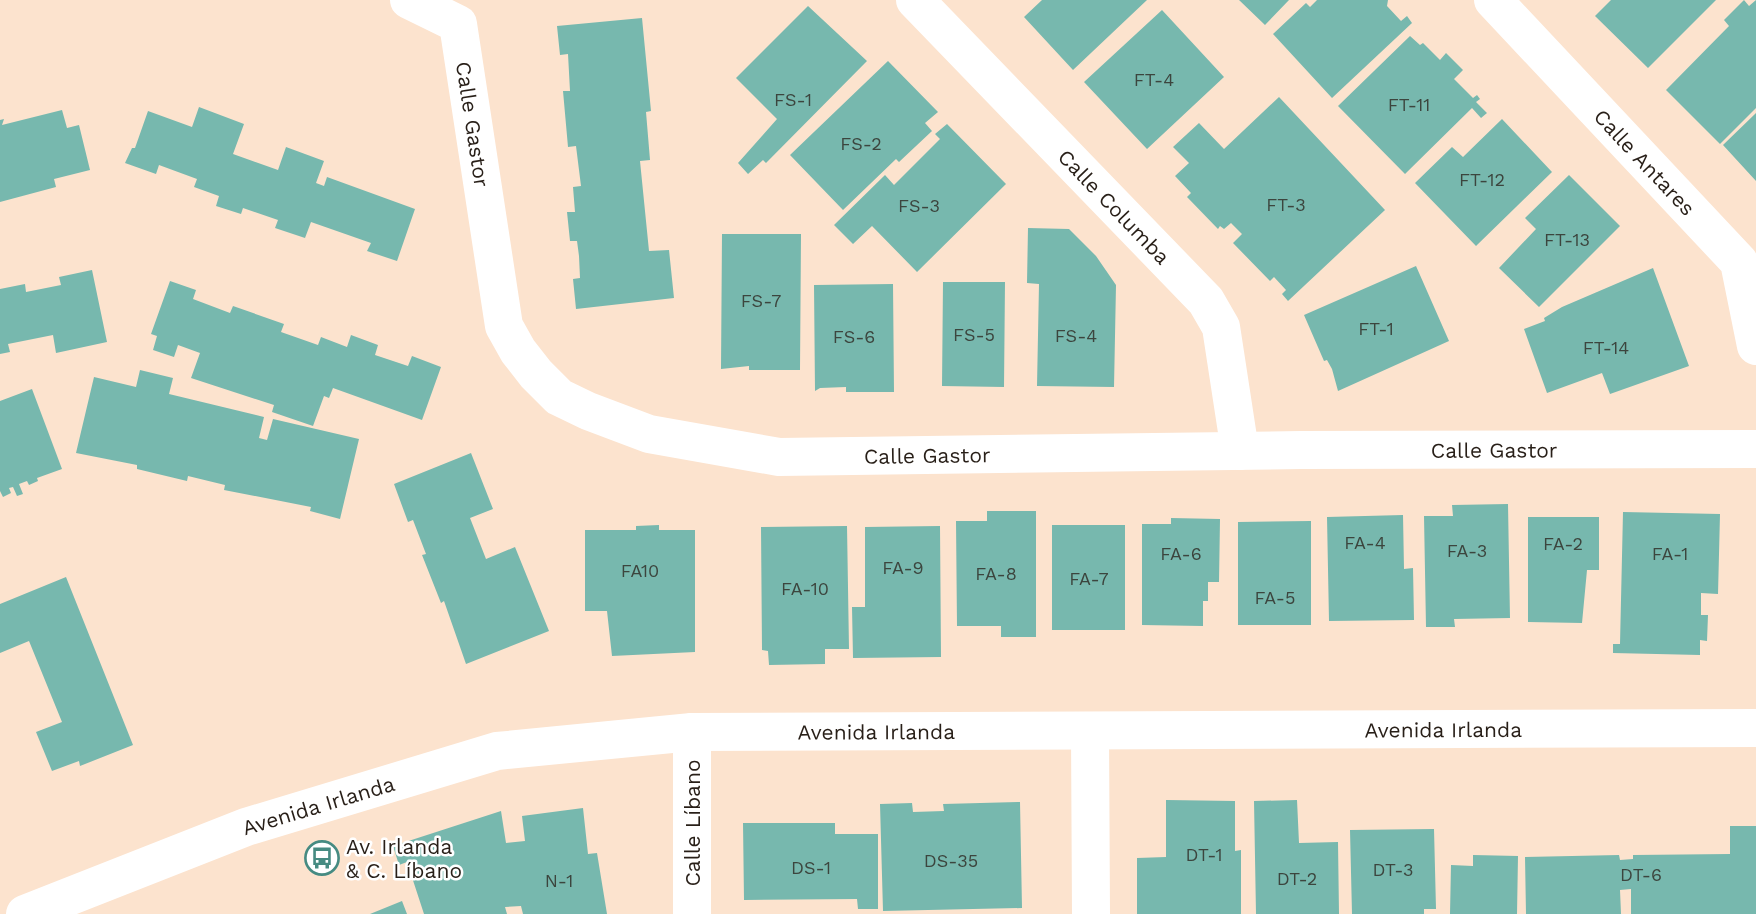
<svg xmlns="http://www.w3.org/2000/svg" width="1756" height="914" viewBox="0 0 1756 914" font-family="'Work Sans',sans-serif">
<rect width="100%" height="100%" fill="#fce3ce"/>
<path fill="#77b8ae" d="M 1042,0 L 1147,0 L 1073,70 L 1024,17 Z
M 1239,0 L 1289,0 L 1265,25 Z
M 1317,0 L 1388,0 L 1387,6 L 1401,21 L 1407,16 L 1412,23 L 1332,98 L 1273,34 L 1306,3 L 1310,7 Z
M 1611,0 L 1716,0 L 1648,68 L 1595,16 Z
M 1744,0 L 1749,6 L 1756,0 L 1756,108 L 1720,144 L 1666,90 L 1729,26 L 1724,20 Z
M 808,6 L 867,61 L 766,163 L 763,160 L 748,174 L 738,163 L 777,119 L 736,78 Z
M 1162,10 L 1224,77 L 1147,149 L 1084,82 Z
M 642,18 L 651,111 L 646,112 L 650,160 L 640,161 L 649,251 L 669,250 L 674,298 L 576,309 L 573,279 L 580,278 L 579,256 L 577,241 L 570,241 L 567,212 L 575,212 L 573,187 L 581,186 L 576,146 L 568,147 L 563,91 L 570,91 L 568,54 L 560,55 L 557,26 Z
M 1410,36 L 1420,45 L 1423,43 L 1440,60 L 1446,53 L 1463,70 L 1454,79 L 1473,98 L 1477,95 L 1480,99 L 1476,102 L 1487,113 L 1481,118 L 1472,108 L 1405,174 L 1338,106 Z
M 888,61 L 938,112 L 925,123 L 932,131 L 899,162 L 896,159 L 843,210 L 790,155 Z
M 1279,97 L 1385,210 L 1288,301 L 1282,294 L 1286,290 L 1274,277 L 1270,281 L 1233,243 L 1242,234 L 1231,223 L 1224,229 L 1220,226 L 1218,229 L 1187,197 L 1191,193 L 1175,176 L 1189,163 L 1173,147 L 1199,123 L 1224,149 Z
M 199,107 L 244,124 L 233,154 L 278,170 L 286,147 L 324,161 L 316,183 L 324,186 L 327,177 L 415,209 L 397,261 L 367,251 L 371,243 L 311,222 L 305,238 L 275,228 L 278,220 L 243,208 L 241,214 L 216,206 L 219,196 L 194,187 L 197,179 L 159,165 L 156,174 L 125,163 L 132,148 L 135,148 L 148,111 L 192,127 Z
M 62,110 L 67,128 L 79,125 L 90,170 L 54,179 L 56,187 L 0,202 L 0,120 L 4,119 L 2,125 Z
M 1756,113 L 1756,181 L 1723,145 Z
M 1502,119 L 1552,172 L 1476,246 L 1415,183 L 1452,147 L 1463,157 Z
M 947,124 L 1006,184 L 917,272 L 872,226 L 853,244 L 834,225 L 885,175 L 894,185 L 940,139 L 935,134 Z
M 1569,175 L 1620,226 L 1539,307 L 1499,268 L 1536,229 L 1525,218 Z
M 1028,228 L 1069,229 L 1096,256 L 1116,285 L 1114,387 L 1037,386 L 1039,284 L 1027,283 Z
M 722,234 L 801,234 L 800,370 L 749,370 L 749,366 L 721,369 Z
M 1416,266 L 1449,341 L 1338,391 L 1332,369 L 1327,360 L 1324,361 L 1304,315 Z
M 1653,268 L 1689,366 L 1610,394 L 1602,373 L 1547,393 L 1524,329 L 1545,321 L 1544,318 L 1562,307 Z
M 92,270 L 107,342 L 56,353 L 53,335 L 8,344 L 10,352 L 0,354 L 0,289 L 25,284 L 26,292 L 61,285 L 59,277 Z
M 170,281 L 196,290 L 193,299 L 230,313 L 233,306 L 284,324 L 281,332 L 318,345 L 321,337 L 347,347 L 351,335 L 378,345 L 375,355 L 408,366 L 412,356 L 441,367 L 422,420 L 333,388 L 329,398 L 324,396 L 313,426 L 272,412 L 274,405 L 191,378 L 200,353 L 178,345 L 174,357 L 153,350 L 157,336 L 151,334 Z
M 943,282 L 1005,282 L 1004,387 L 942,386 Z
M 893,284 L 894,392 L 846,392 L 846,387 L 820,388 L 815,391 L 814,285 Z
M 140,370 L 173,378 L 169,394 L 264,417 L 259,438 L 267,440 L 273,419 L 359,439 L 340,519 L 310,511 L 311,507 L 224,490 L 225,485 L 188,476 L 187,481 L 137,469 L 137,465 L 76,453 L 94,377 L 136,387 Z
M 32,389 L 62,469 L 37,478 L 38,481 L 29,485 L 27,481 L 19,484 L 23,494 L 17,496 L 13,487 L 9,488 L 11,493 L 3,497 L 0,491 L 0,401 Z
M 471,453 L 493,509 L 470,518 L 486,559 L 515,547 L 549,631 L 466,664 L 444,601 L 441,603 L 422,555 L 426,554 L 413,520 L 408,522 L 394,484 Z
M 1508,504 L 1510,618 L 1454,619 L 1455,627 L 1426,627 L 1424,516 L 1453,516 L 1452,505 Z
M 987,511 L 1036,511 L 1036,637 L 1001,637 L 1001,626 L 957,626 L 956,521 L 987,521 Z
M 1623,512 L 1720,514 L 1718,594 L 1701,593 L 1701,615 L 1708,615 L 1707,641 L 1700,640 L 1700,655 L 1613,653 L 1613,644 L 1620,644 Z
M 1403,515 L 1404,569 L 1413,568 L 1414,620 L 1329,621 L 1327,517 Z
M 1528,517 L 1599,517 L 1599,570 L 1587,570 L 1582,623 L 1528,622 Z
M 1171,518 L 1220,519 L 1219,582 L 1208,582 L 1208,601 L 1203,601 L 1203,626 L 1142,625 L 1142,524 L 1171,524 Z
M 1311,521 L 1311,625 L 1238,625 L 1238,522 Z
M 659,525 L 659,530 L 695,530 L 695,652 L 612,656 L 607,611 L 585,611 L 585,530 L 636,530 L 636,526 Z
M 1052,525 L 1125,525 L 1125,630 L 1052,630 Z
M 847,526 L 849,649 L 825,649 L 825,664 L 769,665 L 768,651 L 762,650 L 761,527 Z
M 940,526 L 941,657 L 853,658 L 852,607 L 865,607 L 865,527 Z
M 66,577 L 133,745 L 80,766 L 79,761 L 52,771 L 36,732 L 62,722 L 29,641 L 0,653 L 0,604 Z
M 1166,800 L 1235,801 L 1235,851 L 1241,850 L 1241,914 L 1137,914 L 1137,858 L 1166,857 Z
M 1297,800 L 1299,843 L 1338,842 L 1339,914 L 1256,914 L 1254,801 Z
M 1020,802 L 1022,908 L 883,911 L 880,804 L 912,803 L 913,812 L 944,811 L 943,804 Z
M 583,808 L 588,854 L 597,853 L 607,914 L 523,914 L 521,906 L 505,907 L 507,914 L 424,914 L 407,862 L 399,865 L 393,846 L 501,811 L 506,843 L 525,841 L 522,816 Z
M 743,823 L 835,823 L 835,834 L 878,834 L 878,909 L 858,909 L 857,899 L 744,900 Z
M 1730,826 L 1756,826 L 1756,914 L 1631,914 L 1631,889 L 1620,890 L 1621,914 L 1526,914 L 1525,857 L 1619,855 L 1620,860 L 1633,859 L 1633,855 L 1730,854 Z
M 1434,829 L 1436,909 L 1424,909 L 1424,914 L 1352,914 L 1350,830 Z
M 1473,855 L 1518,856 L 1517,914 L 1450,914 L 1451,865 L 1473,866 Z
M 402,901 L 407,914 L 370,914 Z"/>
<g fill="none" stroke-linecap="round" stroke-linejoin="round">
<g stroke="#fff" stroke-width="38">
<path id="s1" d="M 409,0 L 458,24 L 504,326 L 518,351 L 536,374 L 559,397 L 588,411 L 649,434 L 779,457 L 1301,450 L 1756,449"/>
<path id="s2" d="M 915,0 L 1206,301 L 1221,327 L 1240,451"/>
<path id="s3" d="M 1493,0 L 1739,262 L 1756,346"/>
<path d="M 1090,732 L 1091,914"/>
<path id="s4" d="M 25,914 L 246,827 L 497,751 L 692,732 L 1756,728"/>
<path d="M 692,914 L 692,732"/>
</g>
</g>
<defs>
<g id="bus-ring" transform="scale(1.75)"><circle r="9.5" fill="#fff" stroke="#468b82" stroke-width="1.5"/><path d="M-5-6H5V4H4V6H2V4H-2V6H-4V4H-5ZM-3.5-4V0h7V-4ZM-3.5 1.2v1.5H-2V1.2ZM2 1.2v1.5H3.5V1.2Z" fill="#468b82"/></g>
</defs>
<g fill-rule="evenodd">
<use href="#bus-ring" x="322" y="858"/>
</g>
<g text-anchor="middle" dominant-baseline="central" stroke-width="5" stroke-linejoin="round" paint-order="stroke">
<g font-size="18" fill="#3c453e">
<text x="1154" y="79">FT-4</text>
<text x="793" y="99">FS-1</text>
<text x="1409" y="104">FT-11</text>
<text x="861" y="143">FS-2</text>
<text x="1482" y="179">FT-12</text>
<text x="1286" y="204">FT-3</text>
<text x="919" y="205">FS-3</text>
<text x="1567" y="239">FT-13</text>
<text x="761" y="300">FS-7</text>
<text x="1376" y="328">FT-1</text>
<text x="974" y="334">FS-5</text>
<text x="1076" y="335">FS-4</text>
<text x="854" y="336">FS-6</text>
<text x="1606" y="347">FT-14</text>
<text x="1365" y="542">FA-4</text>
<text x="1563" y="543">FA-2</text>
<text x="1467" y="550">FA-3</text>
<text x="1181" y="553">FA-6</text>
<text x="1670" y="553">FA-1</text>
<text x="903" y="567">FA-9</text>
<text x="640" y="570">FA10</text>
<text x="996" y="573">FA-8</text>
<text x="1089" y="578">FA-7</text>
<text x="805" y="588">FA-10</text>
<text x="1275" y="597">FA-5</text>
<text x="1204" y="854">DT-1</text>
<text x="951" y="860">DS-35</text>
<text x="811" y="867">DS-1</text>
<text x="1393" y="869">DT-3</text>
<text x="1641" y="874">DT-6</text>
<text x="1297" y="878">DT-2</text>
<text x="559" y="880">N-1</text>
</g>
<g font-size="21" fill="#281f18" stroke="#fff">
<text stroke="none"><textPath href="#s1" startOffset="156">Calle Gastor</textPath></text>
<text stroke="none"><textPath href="#s3" startOffset="222">Calle Antares</textPath></text>
<text stroke="none"><textPath href="#s2" startOffset="287">Calle Columba</textPath></text>
<text stroke="none"><textPath href="#s1" startOffset="1395">Calle Gastor</textPath></text>
<text stroke="none"><textPath href="#s1" startOffset="828">Calle Gastor</textPath></text>
<text stroke="none"><textPath href="#s4" startOffset="1447">Avenida Irlanda</textPath></text>
<text stroke="none"><textPath href="#s4" startOffset="880">Avenida Irlanda</textPath></text>
<text stroke="none"><textPath href="#s4" startOffset="313">Avenida Irlanda</textPath></text>
<text transform="translate(692 823) rotate(-90)">Calle Líbano</text>
</g>
<g font-size="21" fill="#281f18" stroke="#fff" text-anchor="start">
<text x="346" y="846">Av. Irlanda<tspan x="346" dy="24">&amp; C. Líbano</tspan></text>
</g>
</g>
</svg>
